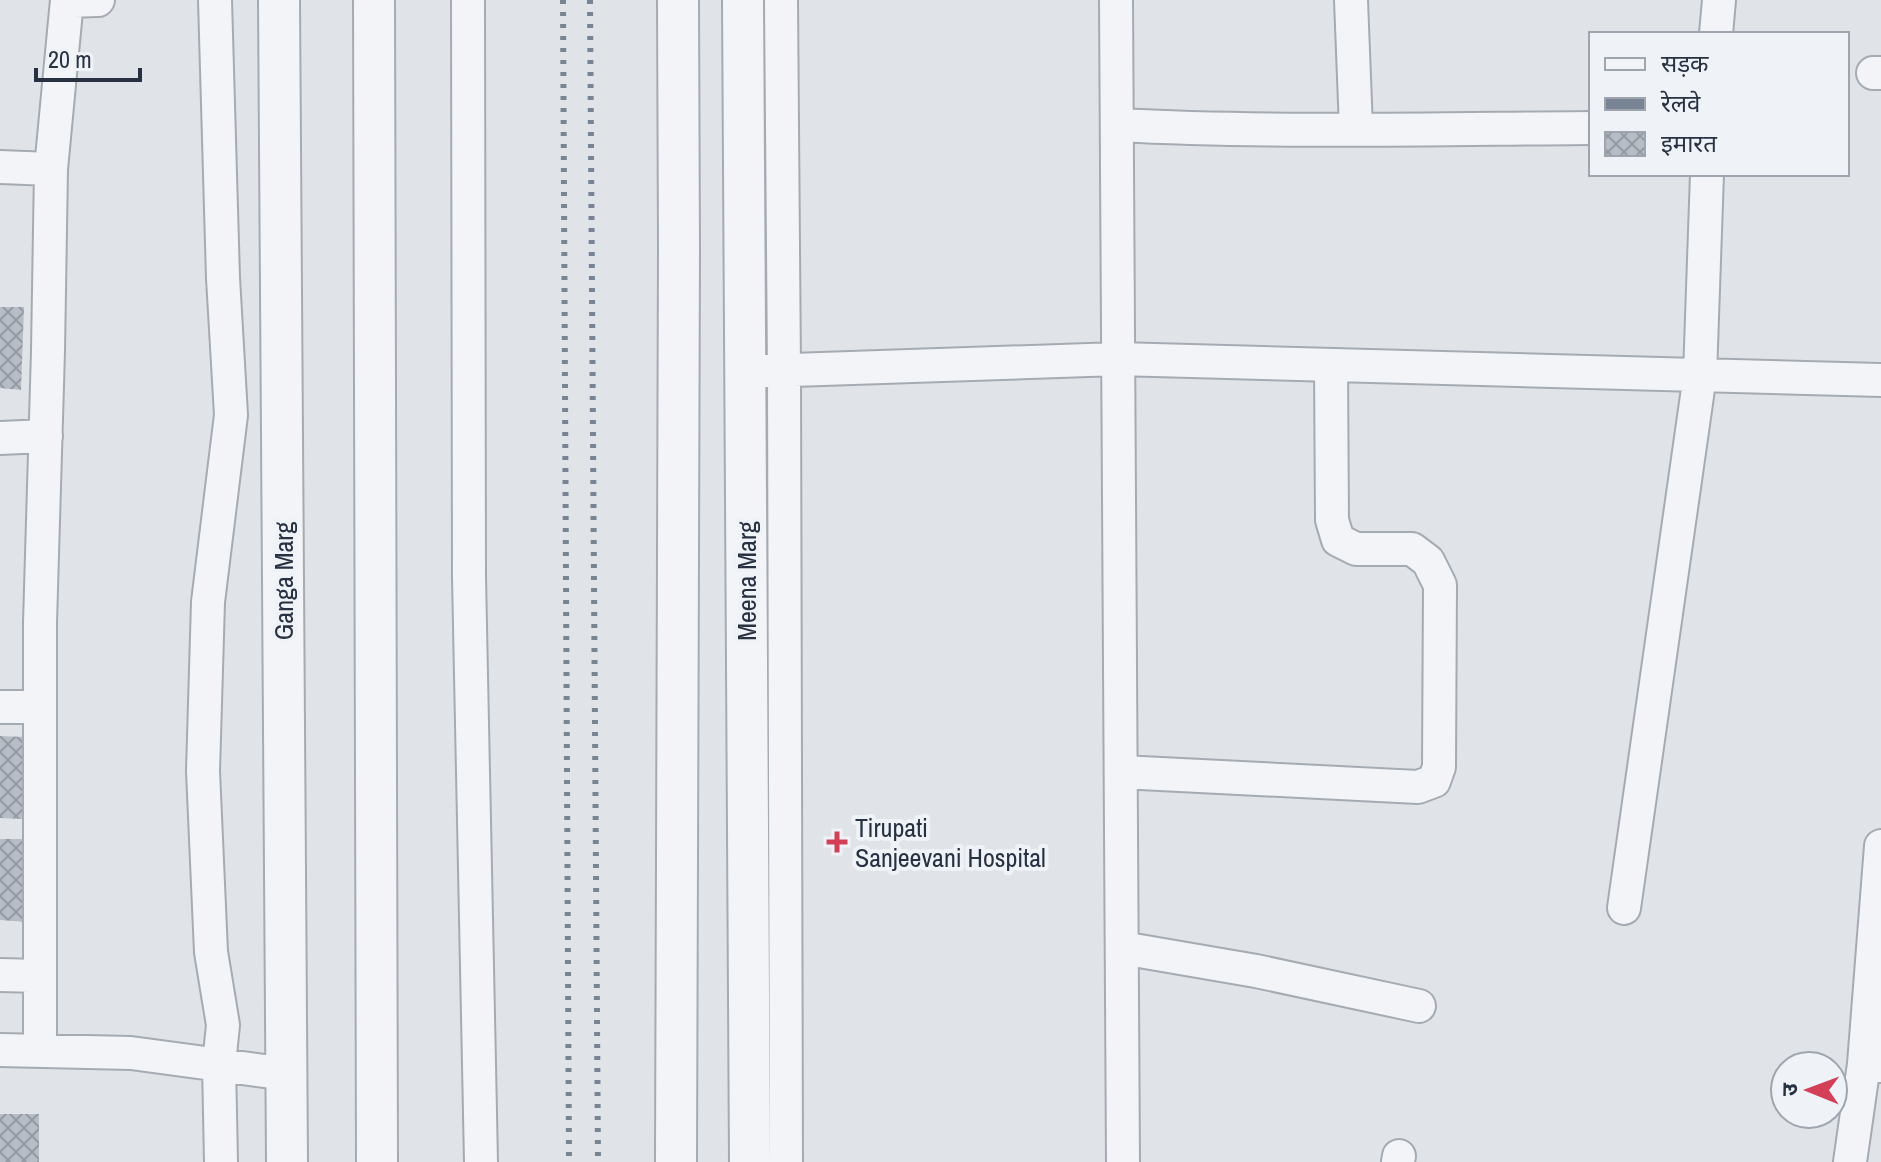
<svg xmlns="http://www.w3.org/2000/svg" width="1881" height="1162" viewBox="0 0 1881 1162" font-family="'Archivo Narrow','Noto Sans Devanagari',sans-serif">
<defs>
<pattern id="building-cross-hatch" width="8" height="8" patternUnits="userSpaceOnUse" patternTransform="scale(2)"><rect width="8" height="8" fill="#b7bdc6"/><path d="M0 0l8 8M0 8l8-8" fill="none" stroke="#959aa2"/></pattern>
</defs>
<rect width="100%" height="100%" fill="#e0e4e9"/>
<path fill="url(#building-cross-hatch)" d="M 0,307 L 24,307 L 21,390 L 0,388 Z
M 0,736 L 26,737 L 23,819 L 0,818 Z
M 0,839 L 29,839 L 27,922 L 0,920 Z
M 0,1114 L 39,1114 L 39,1162 L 0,1162 Z"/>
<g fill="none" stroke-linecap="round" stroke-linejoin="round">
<g stroke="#a5abb3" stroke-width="36">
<path id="minor" d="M 215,0 L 223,278 L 231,415 L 208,602 L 203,771 L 211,952 L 223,1025 L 219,1064 L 221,1162
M 468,0 L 469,577 L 481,1162
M 781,0 L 784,370 L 786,1162
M 1116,0 L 1123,1162
M 1351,0 L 1356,129
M 67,1 L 98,0
M 1716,34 L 1719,0
M 1873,73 L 1881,73
M 1117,125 C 1274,133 1433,129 1591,128
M 0,167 L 51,169
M 763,371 L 1118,359 L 1881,380
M 0,438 L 46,436
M 0,707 L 39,707
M 1121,772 L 1418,787 L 1434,781 L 1439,767 L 1440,585 L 1428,561 L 1412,549 L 1356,549 L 1338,540 L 1332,520 L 1331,365
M 1881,846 L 1864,1064 L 1881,1066
M 1624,908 L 1700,375 L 1707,174
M 1122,948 L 1256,971 L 1419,1006
M 0,975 L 39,976
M 0,1050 L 131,1053 L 287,1074
M 40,1051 L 40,623 L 48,351 L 51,169 L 67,0
M 1398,1162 L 1399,1156
M 1850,1162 L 1864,1064"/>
</g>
<g stroke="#a5abb3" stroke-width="44">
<path id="tertiary" d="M 279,0 L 287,1162
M 374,0 L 377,1162
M 743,0 L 750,1162
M 676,1162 L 679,249 L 678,0"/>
</g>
<use href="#minor" stroke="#f3f4f7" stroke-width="32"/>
<use href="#tertiary" stroke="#f3f4f7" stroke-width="40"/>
<path stroke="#788394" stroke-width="6" stroke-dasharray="4 8" stroke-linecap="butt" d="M 563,0 L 569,1162
M 590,0 L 598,1162"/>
</g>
<path fill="#d43f58" stroke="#eff3f7" stroke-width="3" d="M833 830h8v8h8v8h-8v8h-8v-8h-8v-8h8z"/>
<g text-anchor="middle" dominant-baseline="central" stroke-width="8" stroke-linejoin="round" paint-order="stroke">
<g font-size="26" fill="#283141" stroke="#eff3f7">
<text transform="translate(283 581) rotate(-90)">Ganga Marg</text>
<text transform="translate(746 581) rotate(-90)">Meena Marg</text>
</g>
<g font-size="26" fill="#283141" stroke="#eff3f7" text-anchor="start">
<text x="855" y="827">Tirupati<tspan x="855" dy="30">Sanjeevani Hospital</tspan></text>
</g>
</g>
<rect x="1589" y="32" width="260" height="144" fill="#eff3f7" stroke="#9fa5ae" stroke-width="2"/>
<rect x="1605" y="58" width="40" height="12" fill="#f3f4f7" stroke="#9fa5ae" stroke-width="2"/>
<text x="1661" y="72" font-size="24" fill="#283141">सड़क</text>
<rect x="1605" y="98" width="40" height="12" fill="#788394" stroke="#9fa5ae" stroke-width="2"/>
<text x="1661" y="112" font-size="24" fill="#283141">रेलवे</text>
<rect x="1605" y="132" width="40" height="24" fill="url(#building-cross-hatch)" stroke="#9fa5ae" stroke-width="2"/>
<text x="1661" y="152" font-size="24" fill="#283141">इमारत</text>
<g transform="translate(1809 1090) rotate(271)"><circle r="38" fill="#eff3f7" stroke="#9fa5ae" stroke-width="2"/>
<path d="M0-6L14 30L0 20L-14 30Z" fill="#d43f58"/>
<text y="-12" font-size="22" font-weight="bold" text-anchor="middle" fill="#283141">उ</text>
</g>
<path d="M36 68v12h104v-12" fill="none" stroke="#283141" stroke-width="4"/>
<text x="48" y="68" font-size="24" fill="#283141" stroke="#eff3f7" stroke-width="6" paint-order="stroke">20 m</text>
</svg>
